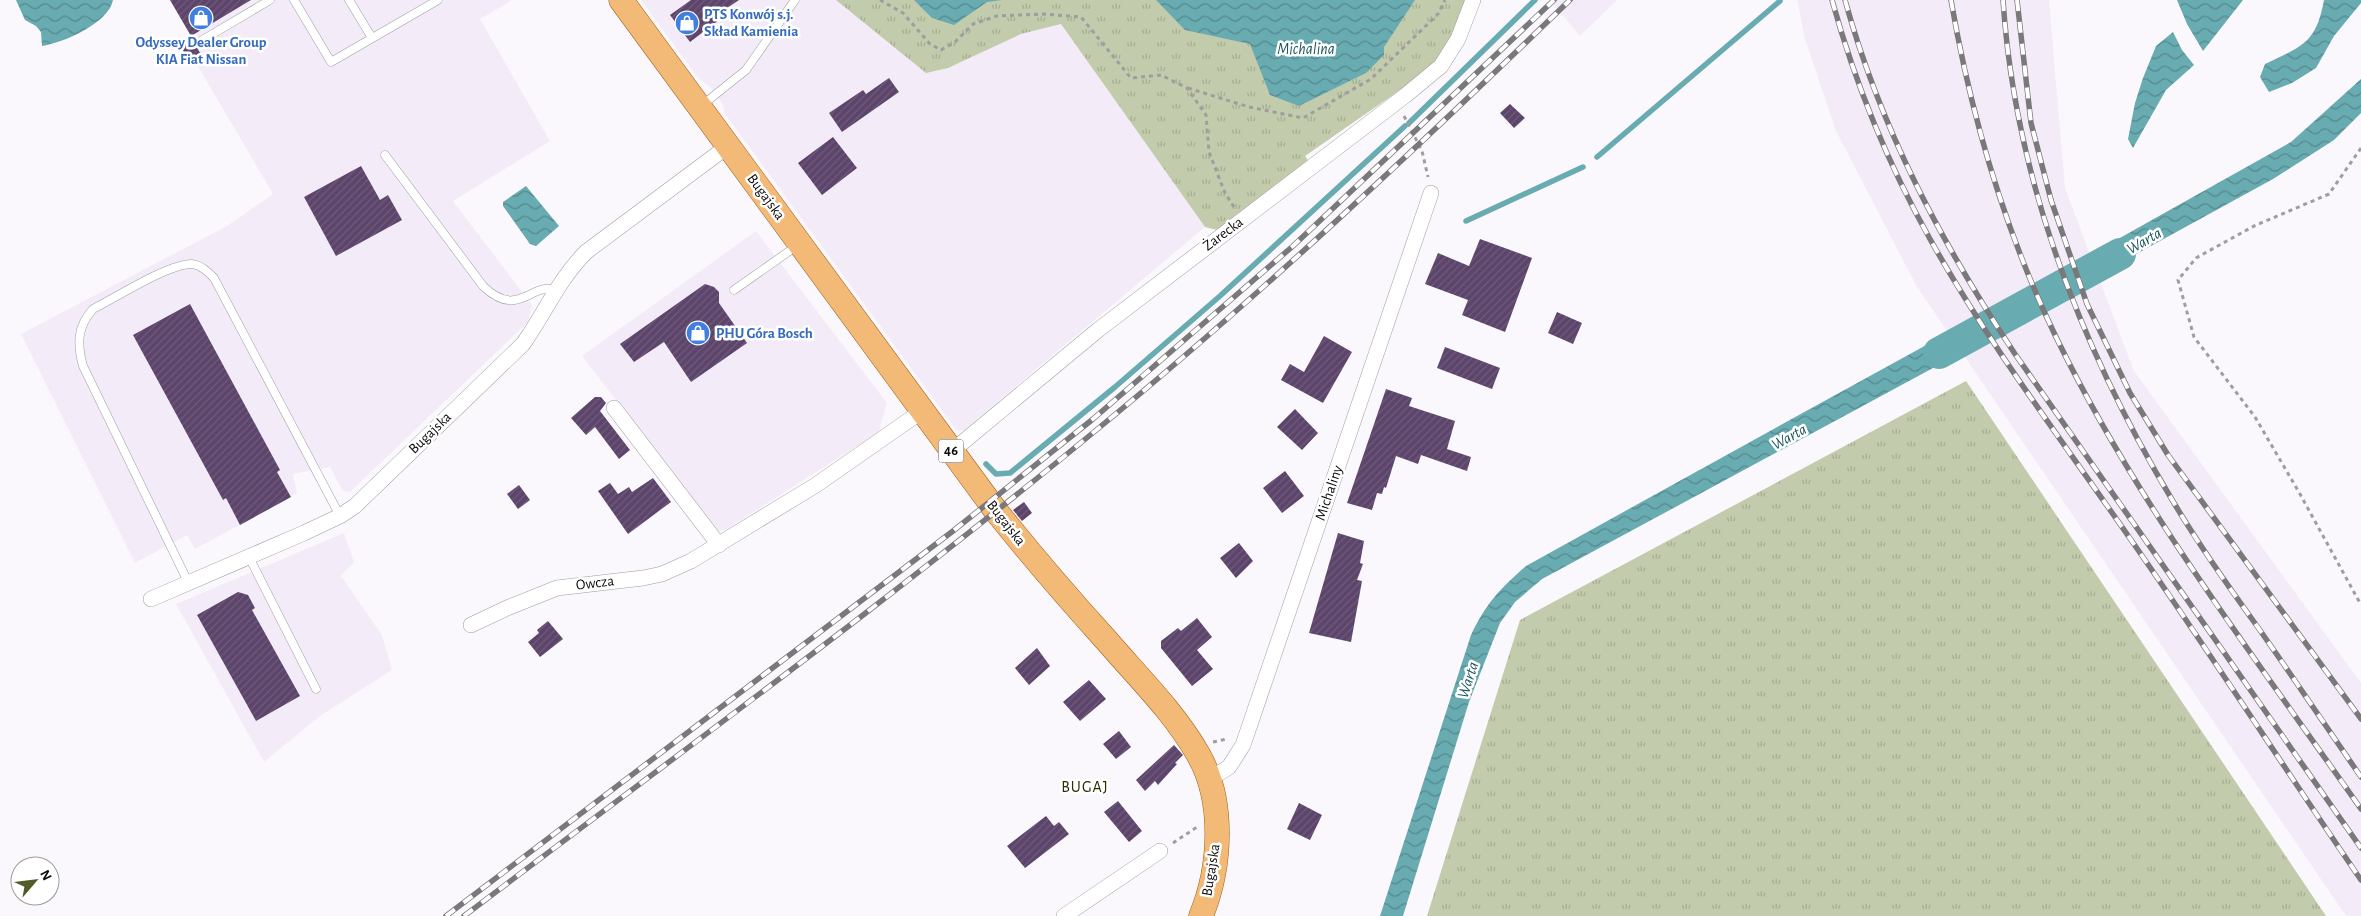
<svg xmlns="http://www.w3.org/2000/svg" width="2361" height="916" viewBox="0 0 2361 916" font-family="'Alegreya Sans',sans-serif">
<defs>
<pattern id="grass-tufts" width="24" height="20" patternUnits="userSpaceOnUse" patternTransform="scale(1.25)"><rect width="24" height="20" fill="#c2cbab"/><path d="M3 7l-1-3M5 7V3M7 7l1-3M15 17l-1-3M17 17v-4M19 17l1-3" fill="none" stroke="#a6ad92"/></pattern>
<pattern id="water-waves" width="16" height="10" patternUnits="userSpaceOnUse" patternTransform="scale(1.25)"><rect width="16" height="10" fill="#68abb1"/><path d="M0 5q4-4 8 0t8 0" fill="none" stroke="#54898e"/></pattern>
<pattern id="building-hatch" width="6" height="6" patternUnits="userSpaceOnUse" patternTransform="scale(1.25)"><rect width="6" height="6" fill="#5c446b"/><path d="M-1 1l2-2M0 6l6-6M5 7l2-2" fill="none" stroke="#6e5b7a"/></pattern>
</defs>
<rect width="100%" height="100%" fill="#faf8fc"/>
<path fill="#f3ecf8" d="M 170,0 L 512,0 L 480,19 L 550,141 L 453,201 L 532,305 L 528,322 L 350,492 L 343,491 L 330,467 L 293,474 L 297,493 L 291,497 L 195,549 L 187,535 L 135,563 L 21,334 L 227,226 L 273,194 L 193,58 L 188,60 L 179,43 L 191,36 Z
M 641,0 L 836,0 L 857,16 L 948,68 L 1021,34 L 1061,24 L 1205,227 L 964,430 L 957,431 L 725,114 L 722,103 L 710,87 L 699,79 Z
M 1550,0 L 1617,0 L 1580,36 Z
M 1797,0 L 2049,0 L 2065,188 L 2134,371 L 2361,683 L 2361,916 L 2346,916 L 1917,287 L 1836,131 L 1805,39 Z
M 756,231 L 887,403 L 879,432 L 725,530 L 720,531 L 715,529 L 582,356 Z
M 344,533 L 354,562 L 341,576 L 382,635 L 392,670 L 320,716 L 264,762 L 176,604 Z"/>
<path fill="url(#grass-tufts)" d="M 836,0 L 1467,0 L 1456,31 L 1440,57 L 1400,90 L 1305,156 L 1312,166 L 1225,232 L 1205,227 L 1061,24 L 1021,34 L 948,68 L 926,73 Z
M 1966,381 L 2326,916 L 1427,916 L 1520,620 Z"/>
<path fill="url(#water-waves)" d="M 16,0 L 113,0 C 109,23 63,43 42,46 L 41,32 L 36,26 L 25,20 Z
M 914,0 L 1002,0 L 987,2 L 954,25 L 932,18 Z
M 1156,0 L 1415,0 L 1384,47 L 1384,55 L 1366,73 L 1299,106 L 1270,95 L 1250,44 L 1185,30 Z
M 2177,0 L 2243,0 L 2203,51 L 2187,24 Z
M 2324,0 L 2361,0 L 2361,3 L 2334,36 L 2316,68 L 2292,83 L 2269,92 L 2260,77 L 2265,64 C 2302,46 2316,44 2324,0 Z
M 2173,32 L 2182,50 L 2194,65 L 2166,90 L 2133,148 L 2128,139 L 2135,103 L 2143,78 L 2156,46 Z
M 2361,79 L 2361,113 L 2334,140 L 2273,179 L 2118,264 L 2087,287 L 2077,262 L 2291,142 Z
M 526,186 L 559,226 L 536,246 L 530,244 L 503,206 L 503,202 Z
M 2054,277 L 2062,297 L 2054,305 L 2049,305 L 2041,286 Z
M 2027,290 L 2037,313 L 2007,329 L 1993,309 Z
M 1970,321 L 1983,341 L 1542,579 L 1515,602 L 1500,623 L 1469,702 L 1403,916 L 1380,916 L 1471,635 C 1487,602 1499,590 1526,566 C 1674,484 1822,402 1970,321 Z"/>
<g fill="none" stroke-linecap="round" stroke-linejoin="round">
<path stroke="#68abb1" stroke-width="5.5" d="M 1409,123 L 1535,0
M 1597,157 L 1780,1
M 1466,221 L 1583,167
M 986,464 L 996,474 L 1010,473 L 1115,387 L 1220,296 L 1405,126"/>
<path stroke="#68abb1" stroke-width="32" d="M 1939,353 L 2120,254"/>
</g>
<path fill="url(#building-hatch)" d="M 170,0 L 251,0 L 191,36 Z
M 691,0 L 739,0 L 724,10 L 727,14 L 690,42 L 670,15 Z
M 191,36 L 200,53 L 188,60 L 179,43 Z
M 889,78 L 899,92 L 842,132 L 829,113 L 863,90 L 866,94 Z
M 1510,104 L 1525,118 L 1514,128 L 1500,113 Z
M 833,137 L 857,168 L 822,195 L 798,163 Z
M 361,166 L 380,200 L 388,195 L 402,220 L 336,256 L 304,197 Z
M 1480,239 L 1532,258 L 1505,332 L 1462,315 L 1468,300 L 1425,284 L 1438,253 L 1469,266 Z
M 705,284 L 714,287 L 719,292 L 719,303 L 747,343 L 691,382 L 664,342 L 634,362 L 620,344 Z
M 190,304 L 280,470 L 277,472 L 291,497 L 240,525 L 226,498 L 223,500 L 133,335 Z
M 1557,312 L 1582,323 L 1573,344 L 1548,333 Z
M 1324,336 L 1352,352 L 1323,403 L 1281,380 L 1290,364 L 1304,372 Z
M 1445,347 L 1500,368 L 1492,389 L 1437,368 Z
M 1386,389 L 1412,398 L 1409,406 L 1455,421 L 1447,449 L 1471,457 L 1467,471 L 1421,455 L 1418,464 L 1396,456 L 1386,488 L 1384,487 L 1382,494 L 1377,493 L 1372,510 L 1347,503 Z
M 595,397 L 601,397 L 606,403 L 600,411 L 630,450 L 619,459 L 595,427 L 586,435 L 571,418 Z
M 1295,409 L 1318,433 L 1302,450 L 1277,427 Z
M 1285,471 L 1304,496 L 1282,513 L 1263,488 Z
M 653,478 L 671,502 L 628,534 L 598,491 L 610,483 L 618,494 L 629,487 L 632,492 Z
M 519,485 L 530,500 L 518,509 L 507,494 Z
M 1024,502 L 1032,513 L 1022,521 L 1013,510 Z
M 1338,533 L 1364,541 L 1360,563 L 1363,564 L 1357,580 L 1362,581 L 1351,642 L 1309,633 Z
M 1239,543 L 1253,561 L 1236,578 L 1220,558 Z
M 238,592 L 248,595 L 255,608 L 252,610 L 300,696 L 256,721 L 197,615 Z
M 1197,618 L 1212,637 L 1197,650 L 1213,669 L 1192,686 L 1161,648 L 1161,641 L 1178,628 L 1181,631 Z
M 548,621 L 563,639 L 540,657 L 528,642 L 539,633 L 537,630 Z
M 1037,648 L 1050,666 L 1029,685 L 1015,668 Z
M 1089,680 L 1106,699 L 1080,721 L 1063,702 Z
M 1119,731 L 1131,747 L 1116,759 L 1103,744 Z
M 1174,745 L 1183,755 L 1175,763 L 1177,764 L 1158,785 L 1155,781 L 1145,791 L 1136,780 Z
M 1118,801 L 1142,831 L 1129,842 L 1104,812 Z
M 1299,803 L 1322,815 L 1310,840 L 1287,829 Z
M 1046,816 L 1054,826 L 1059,822 L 1069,834 L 1025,868 L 1007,846 Z"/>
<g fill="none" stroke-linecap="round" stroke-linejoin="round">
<g stroke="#9e9ca0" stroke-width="9">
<path id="lane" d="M 294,0 L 331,62 L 438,0
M 349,0 L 372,38
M 199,42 L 270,0
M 701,106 L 746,70 L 795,0
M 385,155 L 483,286 C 518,320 531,282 554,290
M 734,290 L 798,245
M 249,557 L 316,689
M 189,584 L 83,366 C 77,344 77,327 93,309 C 115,298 170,263 192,264 C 201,265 208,272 214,278 L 340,516"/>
</g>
<g stroke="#9e9ca0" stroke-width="16">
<path id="street" d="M 614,408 L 719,545
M 951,452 L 1098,330 L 1406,95 L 1441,66 L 1458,39 L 1473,0
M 151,599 L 304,533 L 340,516 L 355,506 L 523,344 C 545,313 559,279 586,252 L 728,146
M 471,625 L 507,608 L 557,588 L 643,578 L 662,574 L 691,561 L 816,485 L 922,411
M 1208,780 L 1229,767 L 1243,745 L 1431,193
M 1064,916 L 1160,851"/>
</g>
<g stroke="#9d5e17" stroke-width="25">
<path id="primary" d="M 621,0 L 996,511 C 1032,556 1069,599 1107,641 C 1138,677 1174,712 1198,754 C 1225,801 1221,867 1201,916"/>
</g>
<path stroke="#9f9da0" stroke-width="3" stroke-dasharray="4 4" stroke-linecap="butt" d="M 880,0 L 903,13 L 930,44 L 941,50 L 955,42 L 973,24 L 997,16 L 1043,14 L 1081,17 L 1131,78 L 1161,75 L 1187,88 L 1206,115 L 1209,152 L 1225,193 L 1234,207
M 1188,88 L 1249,107 L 1303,118 L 1371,79 L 1438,14 L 1445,0
M 1404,116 L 1422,151 L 1428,177
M 2361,148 L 2329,194 L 2254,226 L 2196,258 L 2178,280 L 2194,337 L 2255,417 L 2300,494 L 2361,605
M 1213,742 L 1227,739
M 1173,843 L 1197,827"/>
<use href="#lane" stroke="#fff" stroke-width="8"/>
<use href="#street" stroke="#fff" stroke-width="15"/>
<use href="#primary" stroke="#f3b977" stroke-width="24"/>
<g stroke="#79787a" stroke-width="5.5">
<path id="rail" d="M 1832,0 C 1855,83 1888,164 1930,239 C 1988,343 2061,439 2129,537 C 2208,650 2283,766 2361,880
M 1845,0 C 1881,130 1941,242 2015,354 L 2361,848
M 1951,0 C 1971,116 2005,231 2056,337 C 2138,506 2254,656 2361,809
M 2003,0 C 2015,180 2082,350 2174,503 C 2199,545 2228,586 2257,626 C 2292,676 2326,726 2361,777
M 2017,0 L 2031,123 L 2051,200 L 2087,304 L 2130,393 L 2168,455 L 2361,719
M 446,916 L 953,531 L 1093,419 L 1293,246 L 1554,0
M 464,916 C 677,755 894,597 1100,427 C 1263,293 1418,147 1570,0"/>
</g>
<use href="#rail" stroke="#fff" stroke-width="4" stroke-dasharray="11" stroke-linecap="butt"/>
</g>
<defs>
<g id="shop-disc" transform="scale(1.25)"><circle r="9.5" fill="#3f7fe0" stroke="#fff"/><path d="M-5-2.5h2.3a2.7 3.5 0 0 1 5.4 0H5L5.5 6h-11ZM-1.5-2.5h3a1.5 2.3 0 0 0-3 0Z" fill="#fff"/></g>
</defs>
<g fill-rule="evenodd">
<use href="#shop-disc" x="201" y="18"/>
<use href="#shop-disc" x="687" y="23"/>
<use href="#shop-disc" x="698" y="333"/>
</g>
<g text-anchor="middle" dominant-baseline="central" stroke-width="5" stroke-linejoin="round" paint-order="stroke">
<rect fill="#fff" stroke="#555455" stroke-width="1" x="938.5" y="439.5" width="25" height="23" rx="4"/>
<g font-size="14" font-weight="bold" fill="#0c0b0c">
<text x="951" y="451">46</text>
</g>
<g font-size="15" font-weight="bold" fill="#366cbe" stroke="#fff" text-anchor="start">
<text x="704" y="14">PTS Konwój s.j.<tspan x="704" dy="17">Skład Kamienia</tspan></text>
<text x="201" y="42" text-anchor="middle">Odyssey Dealer Group<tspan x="201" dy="17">KIA Fiat Nissan</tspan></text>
<text x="716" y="333">PHU Góra Bosch</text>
</g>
<g font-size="15" fill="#0c0b0c" stroke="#fff">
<text transform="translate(766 197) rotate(54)">Bugajska</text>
<text transform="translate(1223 234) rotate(-37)">Żarecka</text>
<text transform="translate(430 433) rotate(-44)">Bugajska</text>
<text transform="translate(1329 493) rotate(-71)">Michaliny</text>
<text transform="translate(1006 523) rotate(52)">Bugajska</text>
<text transform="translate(595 583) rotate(-7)">Owcza</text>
<text transform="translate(1211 870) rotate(-81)">Bugajska</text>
</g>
<g font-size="16" font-style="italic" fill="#195459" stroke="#fff">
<text x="1306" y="49">Michalina</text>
<text transform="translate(2144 241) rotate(-30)">Warta</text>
<text transform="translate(1789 437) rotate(-29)">Warta</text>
<text transform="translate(1468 680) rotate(-72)">Warta</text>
</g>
<g font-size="16" letter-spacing="1" fill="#2a2e04" stroke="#fff">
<text x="1085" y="787">BUGAJ</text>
</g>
</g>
<g transform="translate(35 881) rotate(62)"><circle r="24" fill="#ffffff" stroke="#9e9d9e"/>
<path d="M0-4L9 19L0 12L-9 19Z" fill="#545a28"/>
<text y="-8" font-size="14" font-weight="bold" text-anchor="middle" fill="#0c0b0c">N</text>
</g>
</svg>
